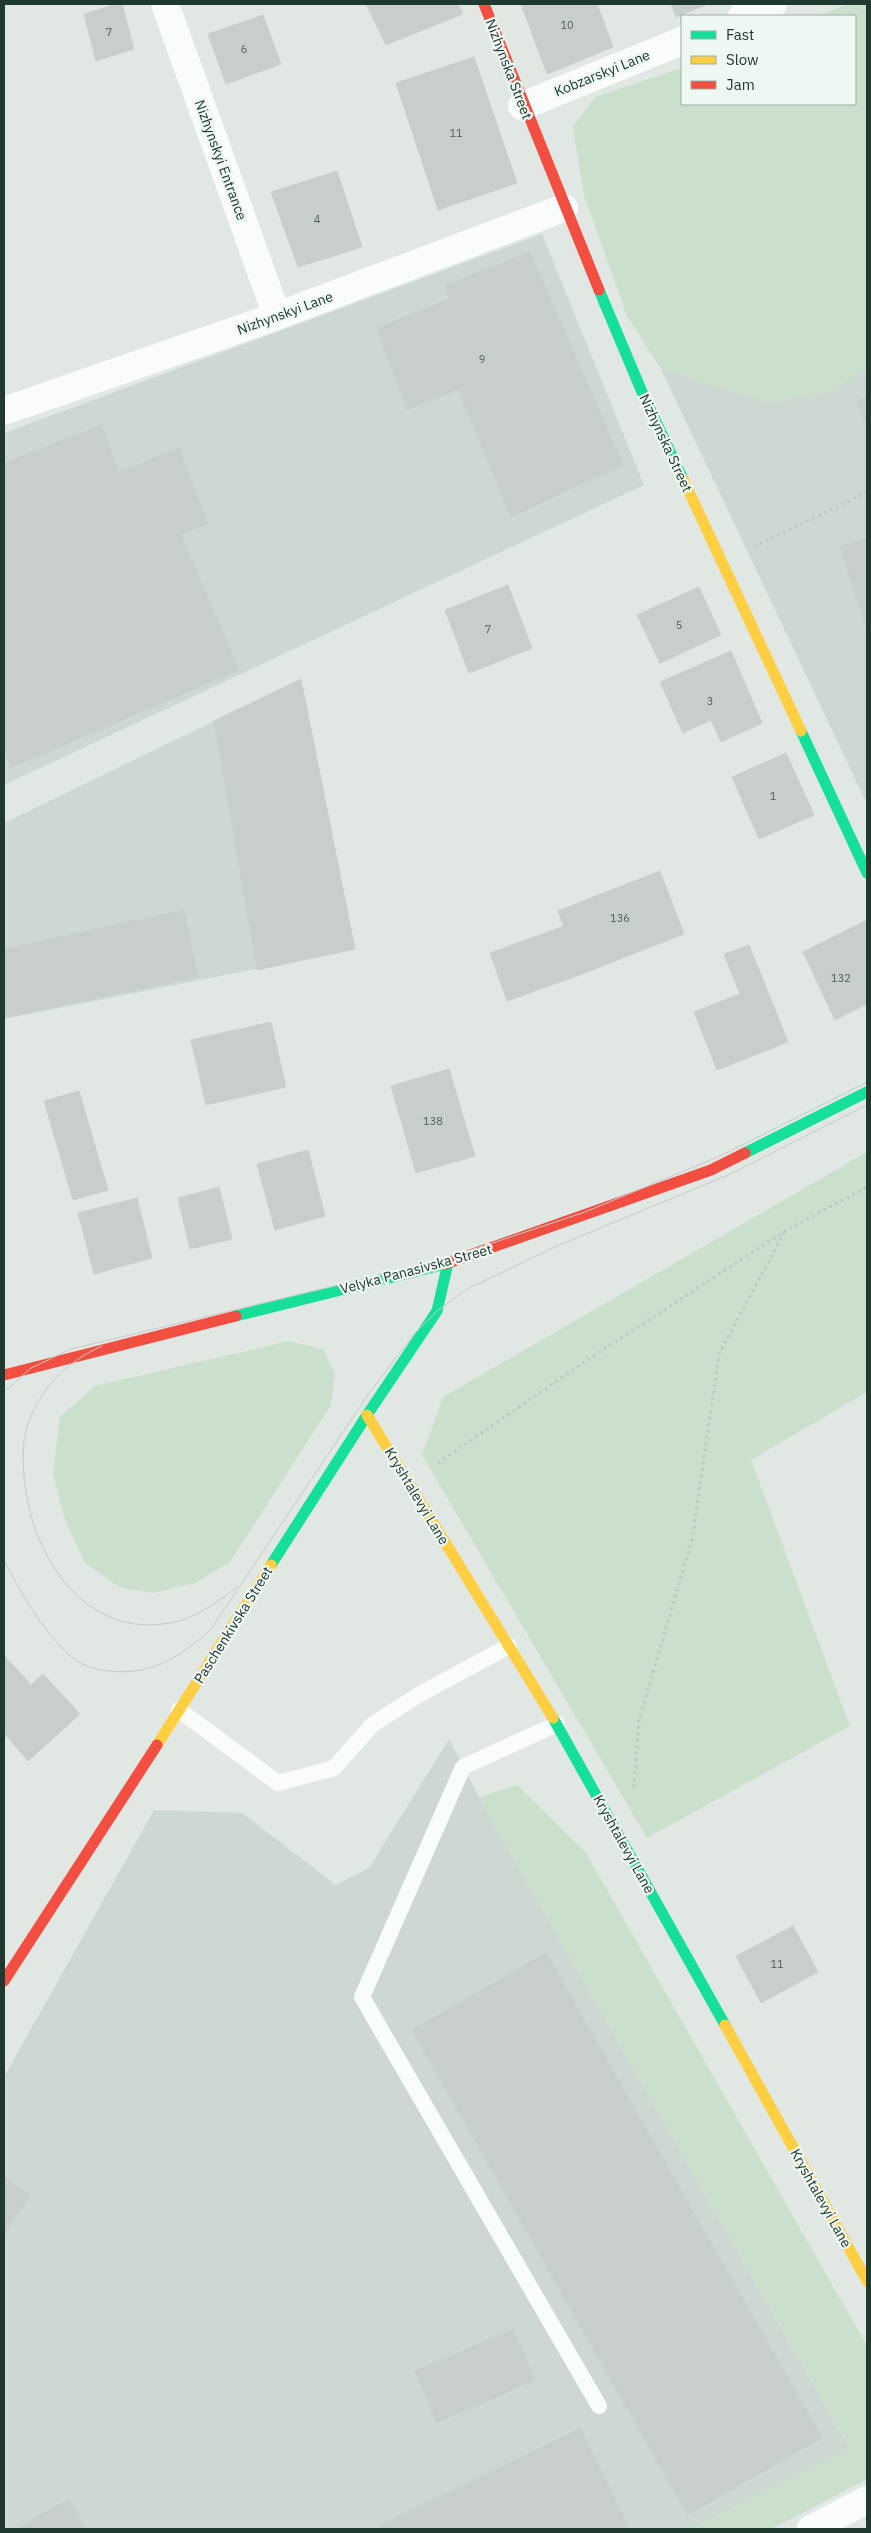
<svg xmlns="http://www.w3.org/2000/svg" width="871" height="2533" viewBox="0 0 871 2533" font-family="'IBM Plex Sans',sans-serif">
<rect width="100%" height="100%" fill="#e1e7e3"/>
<path fill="#ced8d2" d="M 542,234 L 644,485 L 4,785 L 4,433 Z
M 867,271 L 867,804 L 661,369 Z
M 301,679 L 355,949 L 4,1019 L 4,823 Z
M 449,1739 L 479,1797 L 851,2450 L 692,2529 L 4,2529 L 4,2077 L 154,1810 L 242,1813 L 336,1885 L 369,1868 Z"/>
<path fill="#cae0cc" d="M 848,4 L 867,4 L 867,369 L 831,391 L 769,403 L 661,369 L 627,316 L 584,195 L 573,127 L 595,97 L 682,68 L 682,104 L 855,104 L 855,16 L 817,16 Z
M 867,1152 L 867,1392 L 751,1460 L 850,1726 L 647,1838 L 422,1455 L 443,1397 Z
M 289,1341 L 323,1349 L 335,1373 L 331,1405 L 230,1562 L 195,1583 L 154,1593 L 121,1588 L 85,1563 L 65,1520 L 53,1475 L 60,1417 L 95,1386 Z
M 517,1785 L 586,1853 L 867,2346 L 867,2479 L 772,2529 L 692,2529 L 851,2449 L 479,1797 Z"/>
<path fill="#c8cecb" stroke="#cad0cc" d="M 117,4 L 122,4 L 134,49 L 96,61 L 84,14 Z
M 366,4 L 458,4 L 463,14 L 386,45 Z
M 521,4 L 597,4 L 613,47 L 547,74 Z
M 671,4 L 708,4 L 676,17 Z
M 263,15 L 281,64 L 226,84 L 208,34 Z
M 474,57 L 517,183 L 438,210 L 396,83 Z
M 337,171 L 362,247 L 298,267 L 271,192 Z
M 530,252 L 623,465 L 511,517 L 458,389 L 407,410 L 377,328 L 449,299 L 445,285 Z
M 867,396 L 867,426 L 856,401 Z
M 101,425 L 119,472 L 179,448 L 208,524 L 4,604 L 4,463 Z
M 177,526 L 239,670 L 11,768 L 4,750 L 4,601 Z
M 867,538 L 867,625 L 866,626 L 840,547 Z
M 508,585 L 532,648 L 469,673 L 445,610 Z
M 699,587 L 721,635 L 660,663 L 637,615 Z
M 731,651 L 762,723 L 721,742 L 711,720 L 683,733 L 660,682 Z
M 301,679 L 355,949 L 257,970 L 214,721 Z
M 786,753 L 814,815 L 759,839 L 732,777 Z
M 660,871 L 684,934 L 582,974 L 558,911 Z
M 184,910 L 198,977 L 4,1018 L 4,949 Z
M 865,921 L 867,925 L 867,1004 L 835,1020 L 803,952 Z
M 564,926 L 582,974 L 507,1001 L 490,953 Z
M 749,945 L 788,1042 L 717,1070 L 694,1012 L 740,994 L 724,954 Z
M 271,1022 L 286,1087 L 206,1105 L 191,1040 Z
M 449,1069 L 475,1156 L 416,1173 L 391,1086 Z
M 79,1091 L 108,1190 L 73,1200 L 44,1101 Z
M 308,1150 L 325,1216 L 275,1230 L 257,1164 Z
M 219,1187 L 232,1239 L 190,1249 L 178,1198 Z
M 137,1198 L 152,1258 L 94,1274 L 78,1213 Z
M 4,1655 L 31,1685 L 43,1674 L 80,1714 L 28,1761 L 4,1733 Z
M 793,1926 L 818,1972 L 761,2003 L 736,1956 Z
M 546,1953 L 822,2438 L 688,2515 L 412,2030 Z
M 4,2177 L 30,2196 L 4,2234 Z
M 513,2329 L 535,2380 L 437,2423 L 415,2371 Z
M 580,2428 L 629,2528 L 380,2529 L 379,2526 Z
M 68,2499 L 86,2529 L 17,2529 Z"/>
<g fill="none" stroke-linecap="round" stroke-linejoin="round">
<path stroke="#bfc7c3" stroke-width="3" stroke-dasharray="2.5 4" stroke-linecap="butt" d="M 754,547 L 867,492
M 438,1463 L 592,1357 L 785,1231 L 867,1187
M 634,1787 L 639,1720 L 692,1540 L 719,1354 L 785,1231"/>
<path stroke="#fafbfb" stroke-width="16" d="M 179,1710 L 278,1783 L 334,1768 L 373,1724 L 422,1693 L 509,1646
M 557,1724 L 463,1767 L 362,1997 L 599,2406"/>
<path stroke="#fafbfb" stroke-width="28" d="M 165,4 L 277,316
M 742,16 L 773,4
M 522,106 L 682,41
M 4,411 L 277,316 L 564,208
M 811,2529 L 867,2500"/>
<path stroke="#16e098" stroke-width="11" d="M 599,290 L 642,392 L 683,479
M 801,731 L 867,873
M 745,1153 L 867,1092
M 236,1316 L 445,1264
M 271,1565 L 367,1415 L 437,1311 L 448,1263
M 553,1718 L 725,2025"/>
<path stroke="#ffcf43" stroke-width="11" d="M 683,479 L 801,731
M 367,1415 L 553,1718
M 157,1745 L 271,1565
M 725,2025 L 867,2281"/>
<path stroke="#f24e42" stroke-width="11" d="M 484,4 L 599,290
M 445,1264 L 711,1170 L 745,1153
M 4,1375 L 236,1316
M 4,1981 L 157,1745"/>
<path stroke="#c6c9c8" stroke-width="1" d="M 102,1346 C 66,1362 39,1389 27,1427 C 21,1448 23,1471 26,1492 C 38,1567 92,1643 179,1621 C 200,1615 220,1600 237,1587
M 4,1392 L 31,1368 L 71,1349 L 439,1261 L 585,1212 L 720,1156 L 867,1082
M 4,1560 C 19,1590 49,1642 77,1661 C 86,1667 99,1670 109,1671 C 151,1676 181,1657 211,1629 L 370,1392 L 415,1333 L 437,1311 L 467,1289 L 557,1246 L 728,1175 L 867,1105"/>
</g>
<g text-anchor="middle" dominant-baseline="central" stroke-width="4.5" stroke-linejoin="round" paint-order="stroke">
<g font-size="11" fill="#4b5f56">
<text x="567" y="25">10</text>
<text x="109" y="32">7</text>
<text x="244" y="49">6</text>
<text x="456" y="133">11</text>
<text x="317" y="219">4</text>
<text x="482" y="359">9</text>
<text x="679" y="625">5</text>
<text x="488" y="629">7</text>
<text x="710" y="701">3</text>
<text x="773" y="796">1</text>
<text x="620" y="918">136</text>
<text x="841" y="978">132</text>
<text x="433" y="1121">138</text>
<text x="777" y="1964">11</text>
</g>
<g font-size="14" fill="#20392e" stroke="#eef7f1">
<text transform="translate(509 69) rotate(69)">Nizhynska Street</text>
<text transform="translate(602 73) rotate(-22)">Kobzarskyi Lane</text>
<text transform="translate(221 160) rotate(70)">Nizhynskyi Entrance</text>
<text transform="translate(285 313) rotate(-20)">Nizhynskyi Lane</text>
<text transform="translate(666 443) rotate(65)">Nizhynska Street</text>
<text transform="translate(416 1269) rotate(-15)">Velyka Panasivska Street</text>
<text transform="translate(417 1496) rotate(59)">Kryshtalevyi Lane</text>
<text transform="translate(233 1625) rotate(-58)">Paschenkivska Street</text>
<text transform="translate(624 1844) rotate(61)">Kryshtalevyi Lane</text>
<text transform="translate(821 2198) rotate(61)">Kryshtalevyi Lane</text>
</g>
</g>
<rect width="871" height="2533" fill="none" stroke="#20392e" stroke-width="10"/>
<rect x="681" y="15" width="175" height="90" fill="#eef7f1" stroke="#9caba3"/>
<rect x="691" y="31" width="25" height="8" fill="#16e098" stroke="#9caba3"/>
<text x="726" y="40" font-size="15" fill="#20392e">Fast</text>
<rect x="691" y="56" width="25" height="8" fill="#ffcf43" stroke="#9caba3"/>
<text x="726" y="65" font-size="15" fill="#20392e">Slow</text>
<rect x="691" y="81" width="25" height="8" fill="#f24e42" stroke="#9caba3"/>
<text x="726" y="90" font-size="15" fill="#20392e">Jam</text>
</svg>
